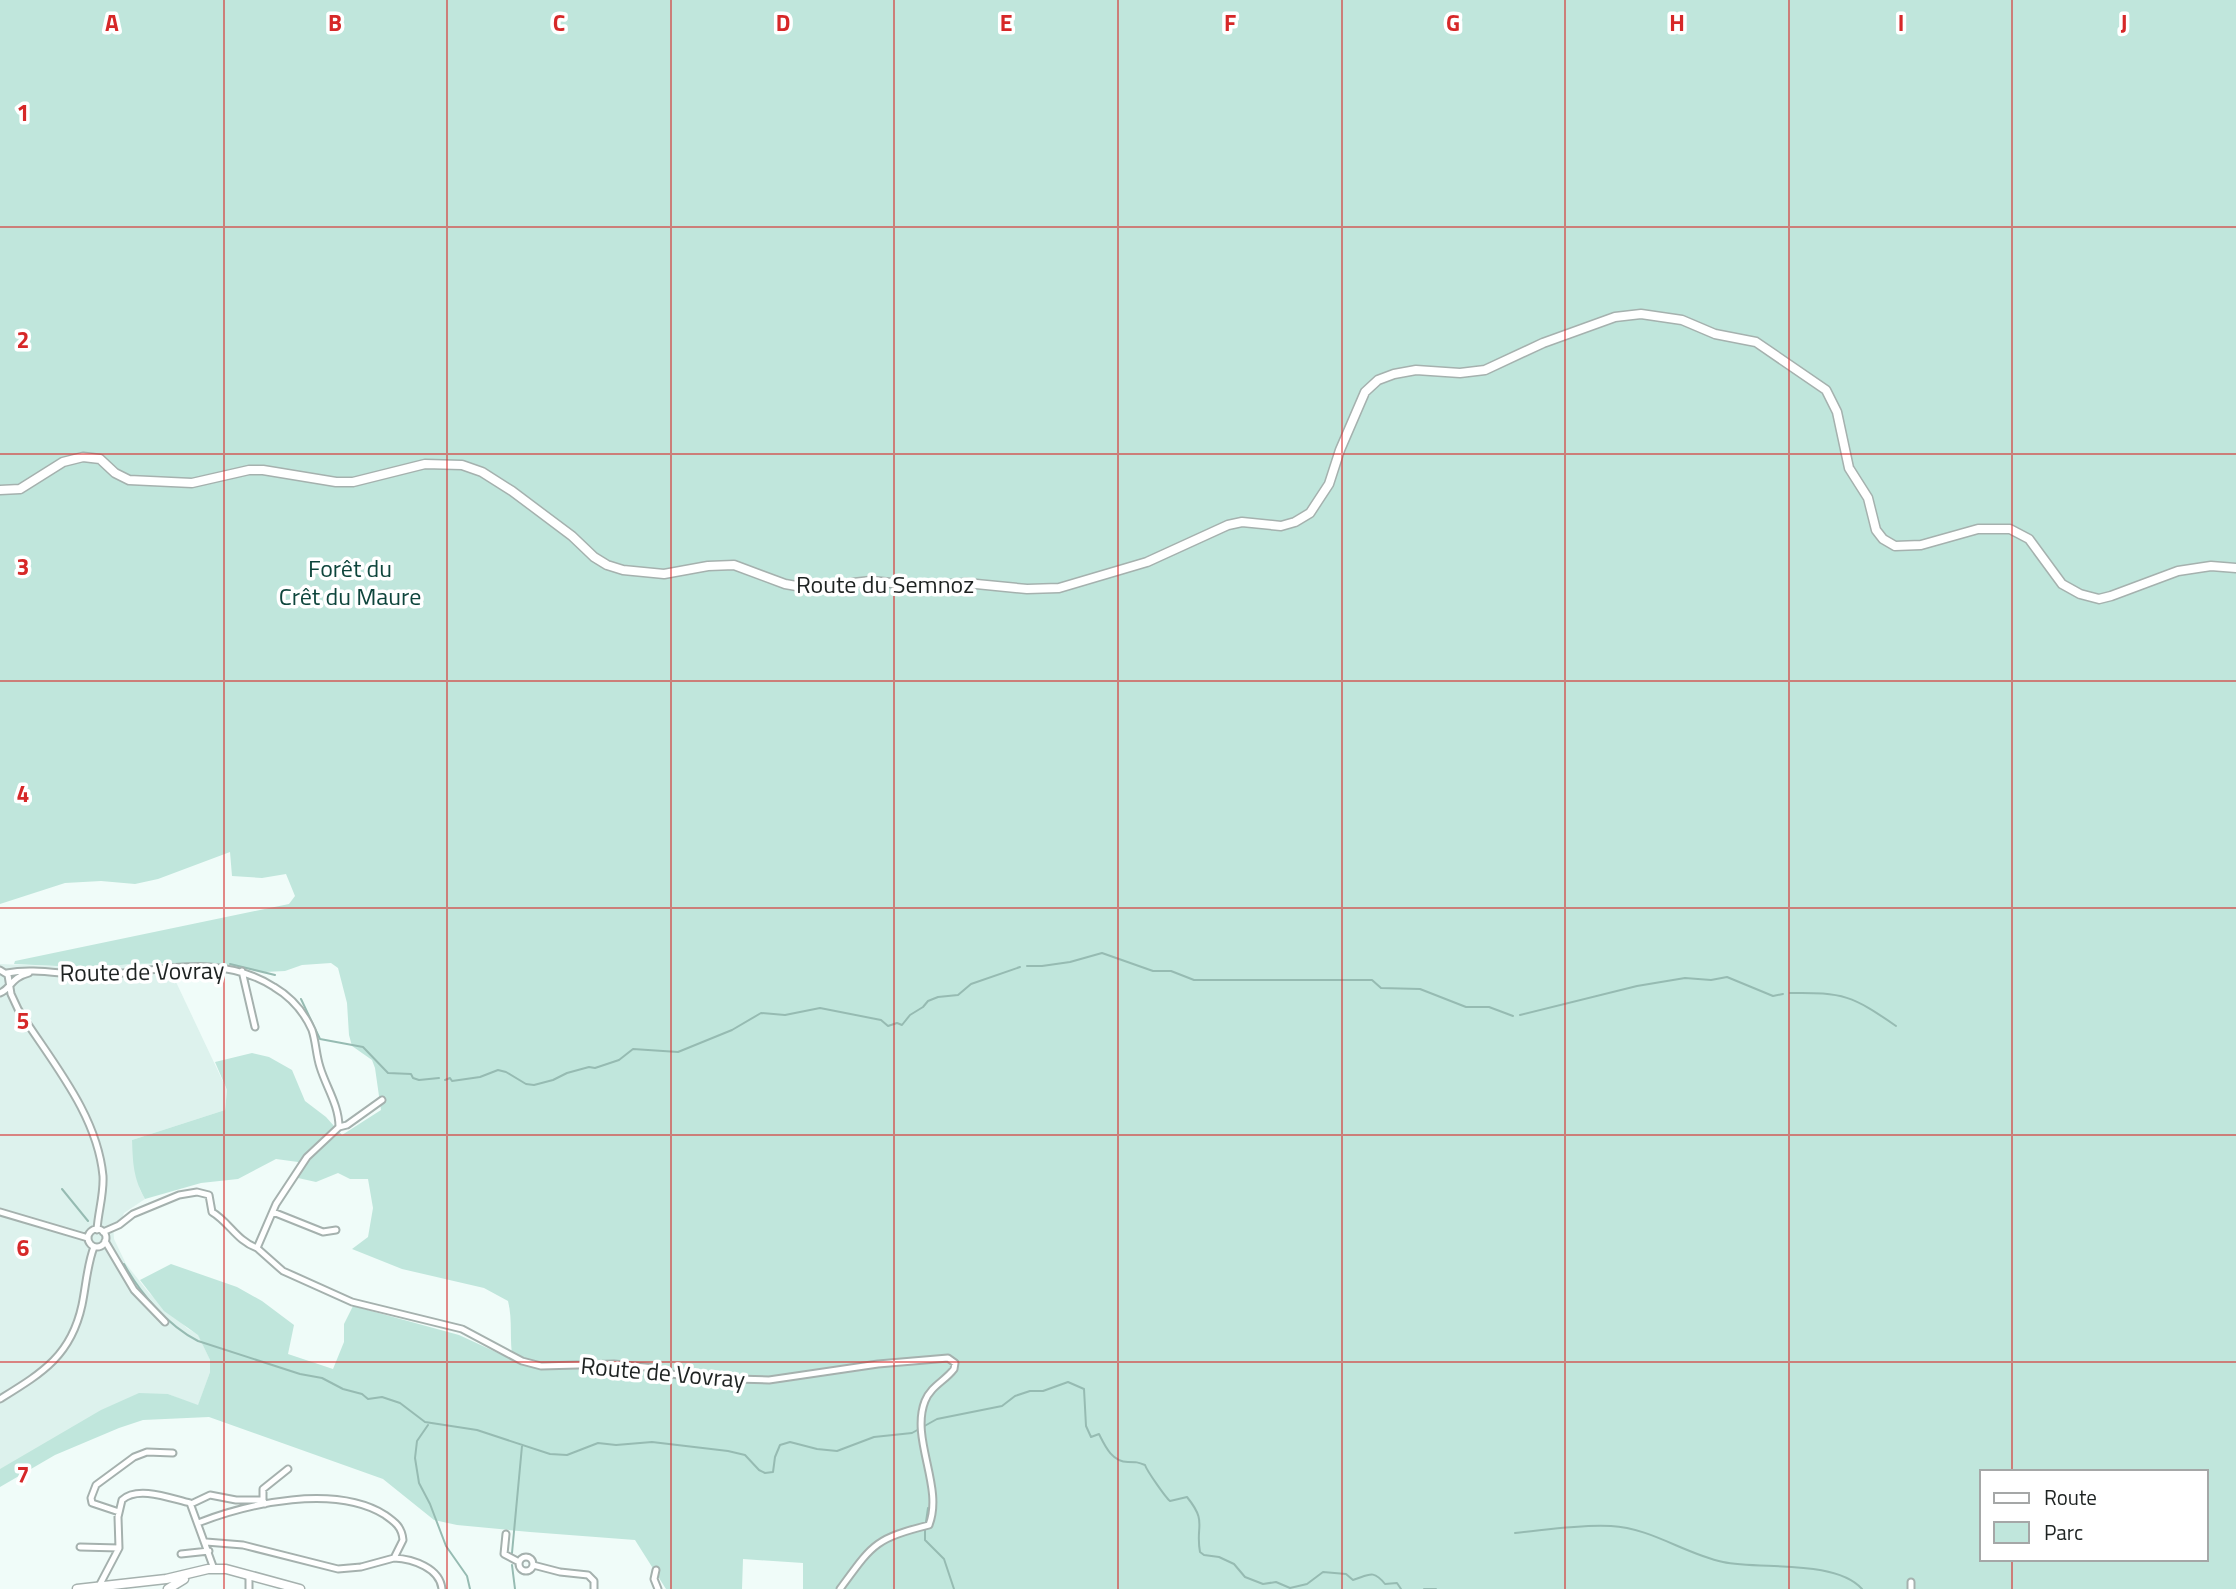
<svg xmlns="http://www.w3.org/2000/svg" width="2236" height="1589" viewBox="0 0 2236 1589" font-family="'Titillium Web',sans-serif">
<rect width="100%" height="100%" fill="#f0fcf9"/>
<path fill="#ddf2ed" d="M 0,964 L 100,968 L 129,964 L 168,965 L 227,1090 L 225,1110 L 132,1140 L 140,1190 L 145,1199 L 124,1213 L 121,1221 L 113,1223 L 114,1239 L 126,1264 L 149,1293 L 188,1329 L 198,1334 L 210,1360 L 210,1372 L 198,1406 L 168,1394 L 0,1479 Z"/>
<path fill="#c0e6dc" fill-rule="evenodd" d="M 0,0 L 2236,0 L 2236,1589 L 803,1589 L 803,1563 L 743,1559 L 742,1589 L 666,1589 L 635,1540 L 530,1532 L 457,1525 L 434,1520 L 383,1479 L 209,1417 L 143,1420 L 119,1428 L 55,1455 L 0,1487 L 0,1469 L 101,1410 L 139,1393 L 168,1394 L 198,1405 L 210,1372 L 210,1360 L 198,1335 L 164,1311 L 140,1280 L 171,1264 L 237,1287 L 262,1301 L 294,1325 L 288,1354 L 333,1369 L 344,1342 L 344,1324 L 353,1306 L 459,1335 L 513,1360 C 509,1340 513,1321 508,1301 L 484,1288 L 402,1269 L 352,1249 L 368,1237 L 373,1208 L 368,1179 L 350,1179 L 338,1173 L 316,1182 L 298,1178 L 298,1162 L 276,1159 L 238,1179 L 201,1183 L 145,1199 C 133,1177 133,1164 132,1140 L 225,1110 L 227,1090 L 215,1062 L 252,1053 L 269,1057 L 292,1070 L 305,1101 L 326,1117 L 342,1135 L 381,1110 L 375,1068 L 372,1060 L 352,1046 L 349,1035 L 347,1003 L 338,968 L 331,963 L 302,965 L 285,971 L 265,972 L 222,964 L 189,963 L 129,964 L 100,968 L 14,964 L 15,961 L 289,904 L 295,896 L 286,874 L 262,878 L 232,876 L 230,852 L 158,879 L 135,884 L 101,881 L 65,883 L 0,904 ZM 1982,1472 L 2206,1472 L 2206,1559 L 1982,1559 Z"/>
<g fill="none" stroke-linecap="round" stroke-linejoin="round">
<path stroke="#96bbb2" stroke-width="2" d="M 230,964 L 275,975
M 1027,966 L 1042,966 L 1070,962 L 1102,953 L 1153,971 L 1171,971 L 1194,980 L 1372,980 L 1381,988 L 1420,989 L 1466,1007 L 1489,1007 L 1513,1016
M 1790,993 C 1843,992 1853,996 1896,1026
M 301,999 L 320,1039 L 363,1047 L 388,1073 L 411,1074 L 413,1078 L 419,1080 L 439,1078
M 1520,1015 L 1637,986 L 1685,978 L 1711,980 L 1727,977 L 1773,996 L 1783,994
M 445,1080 L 450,1078 L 452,1081 L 480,1077 L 498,1070 L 506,1072 L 526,1084 L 534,1085 L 553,1080 L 567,1073 L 589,1067 L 595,1068 L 619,1060 L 633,1049 L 678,1052 L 732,1030 L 761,1013 L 785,1015 L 820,1008 L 881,1020 L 888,1026 L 897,1023 L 902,1025 L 910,1015 L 923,1007 L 928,1001 L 938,997 L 958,995 L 971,984 L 1020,967
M 62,1189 L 88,1221
M 124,1264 C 140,1293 168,1326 198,1341 L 300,1374 L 322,1378 L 343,1389 L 362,1394 L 368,1399 L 382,1397 L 400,1403 L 425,1422 L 477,1430 L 550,1454 L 567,1455 L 598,1443 L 616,1445 L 652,1442 L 728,1451 L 745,1455 L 759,1470 L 765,1473 L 773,1472 L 775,1457 L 780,1445 L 790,1442 L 817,1449 L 837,1451 L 874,1437 L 912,1433 L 937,1419 L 1002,1406 L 1015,1396 L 1030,1391 L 1043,1391 L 1068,1382 L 1084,1389 L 1086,1426 L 1091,1437 L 1099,1434 C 1105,1446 1112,1462 1128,1462 C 1136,1462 1138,1462 1145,1465 C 1147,1471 1166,1498 1170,1501 L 1187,1497 C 1208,1523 1195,1525 1200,1552 L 1204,1555 L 1219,1557 L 1234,1564 L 1245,1577 L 1263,1584 L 1276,1582 L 1290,1588 L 1307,1584 L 1323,1572 L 1346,1574 L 1353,1580 C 1369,1575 1373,1569 1385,1584 L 1397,1583 L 1401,1589
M 428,1425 L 417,1441 L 415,1458 L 419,1483 L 430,1504 L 446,1546 L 467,1576 L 470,1589
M 926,1522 L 928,1508
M 925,1530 L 925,1540 L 944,1559 L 954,1589
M 1515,1533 C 1546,1530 1580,1524 1611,1526 C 1651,1528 1685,1554 1723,1562 C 1760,1570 1835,1559 1862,1589
M 512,1553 L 522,1446
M 512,1565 L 515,1589
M 1424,1589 L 1436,1589"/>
<g stroke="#a5b1ae" stroke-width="9">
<path id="street" d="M 0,970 L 8,975 L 11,994 L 18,1009 C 50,1060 97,1113 103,1176 C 104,1195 98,1212 97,1230
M 242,971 L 255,1027
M 7,973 C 36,967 67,976 97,975 C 157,973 218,951 274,987 C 291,997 304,1012 312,1030 C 316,1042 316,1055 320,1067 C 326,1087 339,1105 339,1127 L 307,1157 L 276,1204 L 257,1248 L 283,1271 L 352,1302 L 462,1329 L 522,1361 L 541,1366 L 614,1364 L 655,1368 L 672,1374 L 696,1378 L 769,1380 L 878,1364 L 948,1358 L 955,1363 L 954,1369 C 945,1381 931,1386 925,1401 C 910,1439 944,1487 929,1525 C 874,1539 873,1544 840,1589
M 0,993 C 12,988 10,978 29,973
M 339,1127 L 347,1125 L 382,1100
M 0,1212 L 88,1238
M 273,1212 L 323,1232 L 336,1230
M88 1238a9 9 0 1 1 18 0a9 9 0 1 1-18 0Z
M 103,1232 L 119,1225 L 133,1214 L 179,1195 L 197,1192 L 209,1195 L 212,1212 C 229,1222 237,1241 257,1248
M 105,1241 L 134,1290 L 165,1322
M 0,1399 C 42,1373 71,1356 82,1305 C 86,1286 87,1265 94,1247
M 263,1500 L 263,1489 L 288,1469
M 191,1504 L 210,1495 L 236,1500 L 263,1500 L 265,1504
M 119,1512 L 92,1503 L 91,1498 L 96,1485 L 134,1457 L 147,1452 L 173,1453
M 198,1523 C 249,1503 335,1484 385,1515 C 395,1522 402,1527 403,1540 L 394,1558 L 361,1567 L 338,1569 L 243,1545 L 206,1542
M 506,1534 L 504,1554 L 519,1562
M 80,1547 L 119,1548
M 181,1554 L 209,1551
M519 1564a7 7 0 1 1 14 0a7 7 0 1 1-14 0Z
M 394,1558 C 413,1559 440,1568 442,1589
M 533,1565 L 560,1572 L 588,1575 L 594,1581 L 594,1589
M 656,1570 L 654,1579 L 658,1589
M 99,1586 L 119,1548 L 118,1517 L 122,1500 C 138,1485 172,1499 190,1503 L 214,1569
M 249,1589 L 249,1576
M 1911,1589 L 1911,1582"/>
</g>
<g stroke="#a5b1ae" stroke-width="11">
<path id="secondary" d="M 0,490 L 20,489 L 63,462 L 83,457 L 100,459 L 115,473 L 129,480 L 192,483 L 249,470 L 263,470 L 336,482 L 353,482 L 425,464 L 462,465 L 482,472 L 512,491 L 572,536 L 594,557 L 607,565 L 623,570 L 664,574 L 708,566 L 734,565 L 785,584 L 808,588 L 871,581 L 922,586 L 966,583 L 1027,589 L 1059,588 L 1147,562 L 1228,525 L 1242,522 L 1281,526 L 1295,522 L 1310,513 L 1329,484 L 1340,450 L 1365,392 L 1378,380 L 1394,374 L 1416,370 L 1460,373 L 1485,370 L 1543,343 L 1615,317 L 1641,314 L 1682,320 L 1715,334 L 1756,342 L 1826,390 L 1837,412 L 1849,468 L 1868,498 L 1876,530 L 1883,539 L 1895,546 L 1921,545 L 1978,529 L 2010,529 L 2029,539 L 2062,584 L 2080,594 L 2099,599 L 2111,596 L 2178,571 L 2211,566 L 2236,568
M 77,1589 L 166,1579 L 208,1569 L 226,1569 L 300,1589
M 168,1589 L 184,1579"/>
</g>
<use href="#street" stroke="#fff" stroke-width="5"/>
<use href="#secondary" stroke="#fff" stroke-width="8"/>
</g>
<path fill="none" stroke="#d62828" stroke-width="2" stroke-opacity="0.55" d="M 224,0 L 224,1589M 447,0 L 447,1589M 671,0 L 671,1589M 894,0 L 894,1589M 1118,0 L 1118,1589M 1342,0 L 1342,1589M 1565,0 L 1565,1589M 1789,0 L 1789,1589M 2012,0 L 2012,1472M 0,227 L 2236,227M 0,454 L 2236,454M 0,681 L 2236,681M 0,908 L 2236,908M 0,1135 L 2236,1135M 0,1362 L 2236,1362M 2012,1559 L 2012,1589"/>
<g text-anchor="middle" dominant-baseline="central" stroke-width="7" stroke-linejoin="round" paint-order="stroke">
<g font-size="24" fill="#0e453c" stroke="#fff">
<text x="350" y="568">Forêt du<tspan x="350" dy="28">Crêt du Maure</tspan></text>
</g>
<g font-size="24" fill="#1e2322" stroke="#fff">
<text x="885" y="584">Route du Semnoz</text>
<text transform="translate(142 971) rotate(-1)">Route de Vovray</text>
<text transform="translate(663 1372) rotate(5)">Route de Vovray</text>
</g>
</g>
<g font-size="23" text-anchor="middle" font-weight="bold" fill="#d62828" stroke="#fff" stroke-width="7" stroke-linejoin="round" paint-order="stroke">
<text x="112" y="31">A</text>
<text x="335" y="31">B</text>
<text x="559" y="31">C</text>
<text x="783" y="31">D</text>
<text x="1006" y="31">E</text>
<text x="1230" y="31">F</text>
<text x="1453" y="31">G</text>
<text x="1677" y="31">H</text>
<text x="1901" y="31">I</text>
<text x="2124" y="31">J</text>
<text x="23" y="121">1</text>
<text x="23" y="348">2</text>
<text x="23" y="575">3</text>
<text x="23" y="802">4</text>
<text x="23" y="1029">5</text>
<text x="23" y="1256">6</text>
<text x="23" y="1483">7</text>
</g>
<rect x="1980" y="1470" width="228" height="91" fill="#ffffff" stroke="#a5a7a7" stroke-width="2"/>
<rect x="1994" y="1493" width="35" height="10" fill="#ffffff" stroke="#a5a7a7" stroke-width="2"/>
<text x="2044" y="1505" font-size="21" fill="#1e2322">Route</text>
<rect x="1994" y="1522" width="35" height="21" fill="#c0e6dc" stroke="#a5a7a7" stroke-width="2"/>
<text x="2044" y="1540" font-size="21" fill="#1e2322">Parc</text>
</svg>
